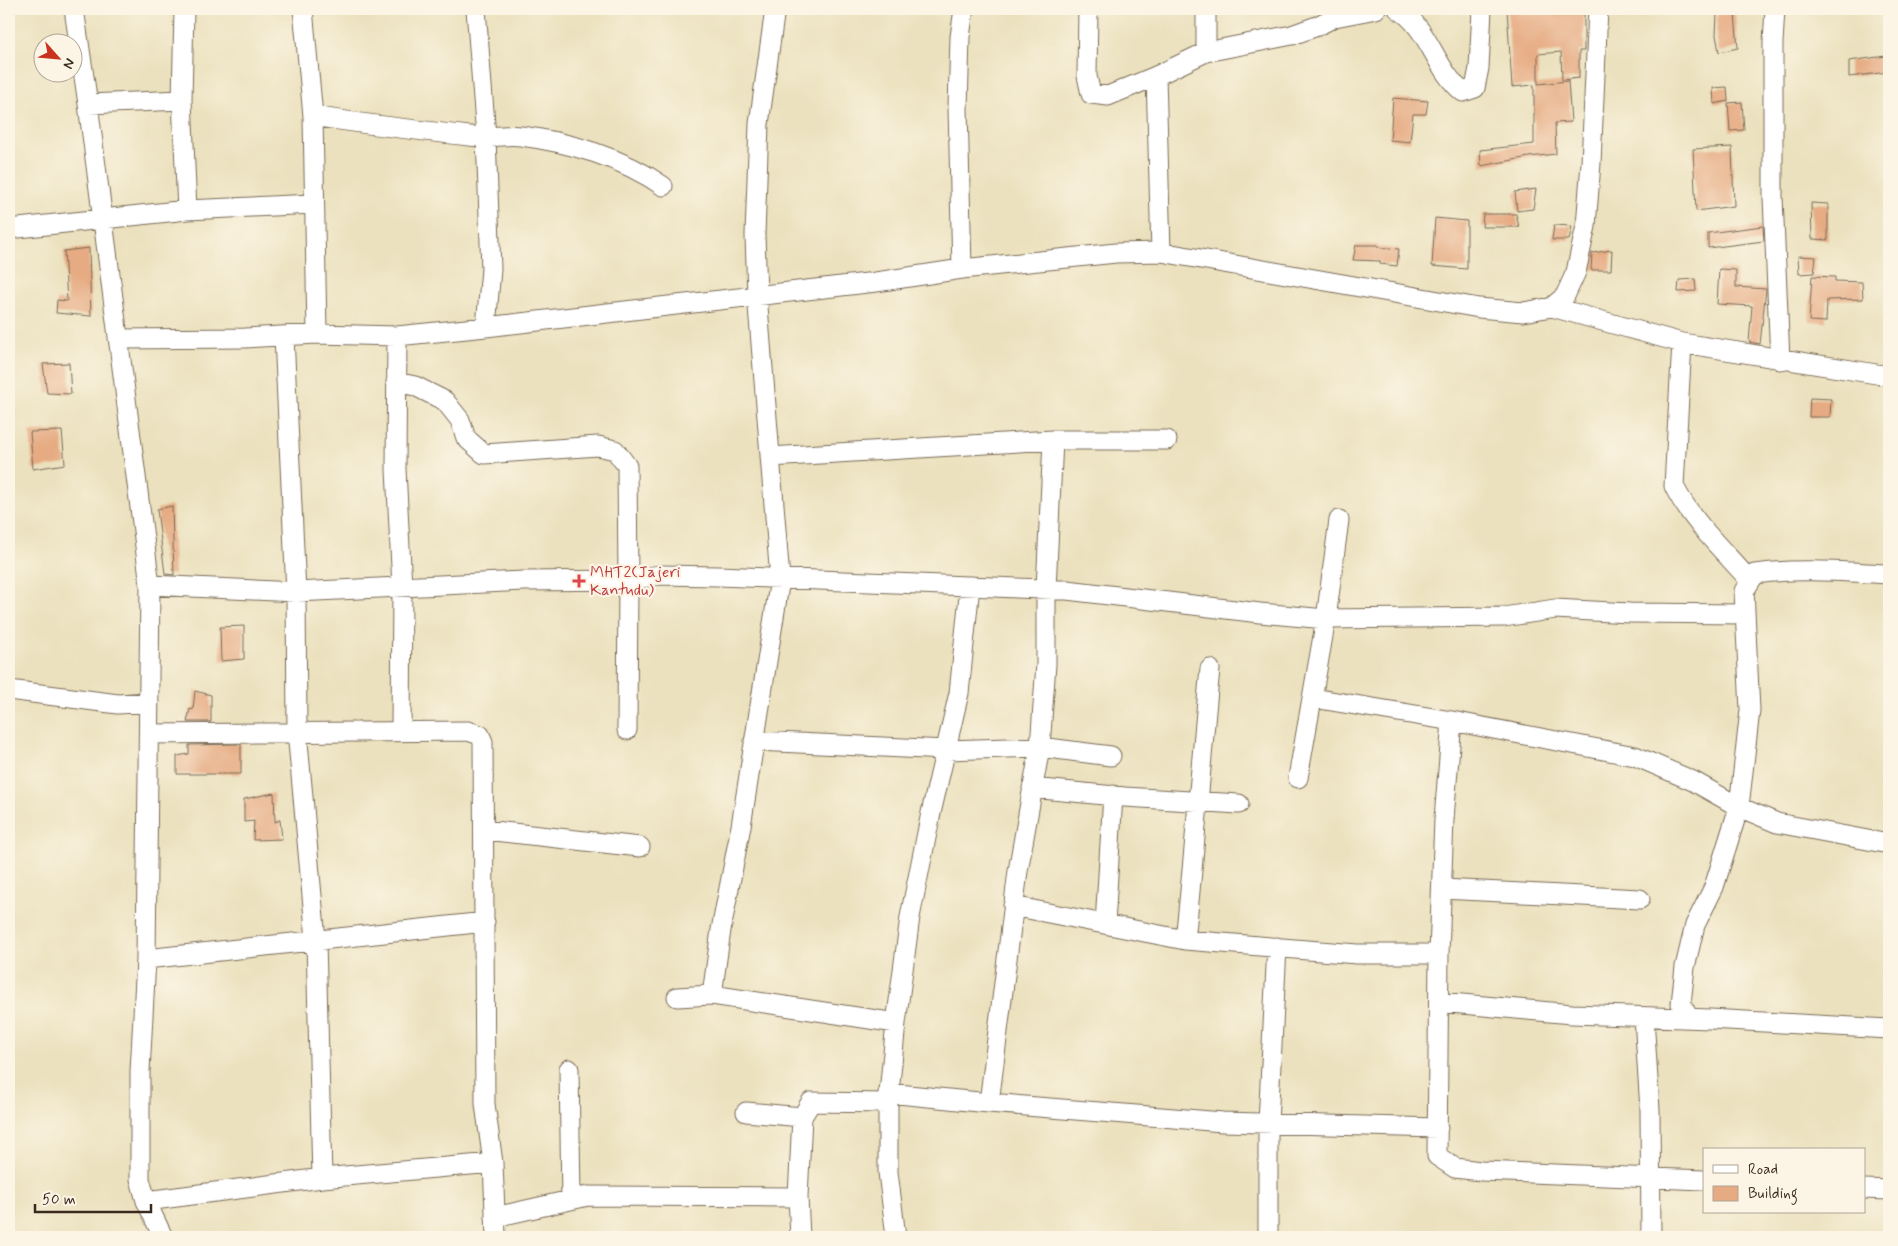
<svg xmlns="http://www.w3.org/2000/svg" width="1898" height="1246" viewBox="0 0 1898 1246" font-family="Mynerve,sans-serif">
<rect width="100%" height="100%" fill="#fcf5e5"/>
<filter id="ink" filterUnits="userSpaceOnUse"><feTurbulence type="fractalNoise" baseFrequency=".02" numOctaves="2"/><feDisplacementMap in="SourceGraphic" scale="10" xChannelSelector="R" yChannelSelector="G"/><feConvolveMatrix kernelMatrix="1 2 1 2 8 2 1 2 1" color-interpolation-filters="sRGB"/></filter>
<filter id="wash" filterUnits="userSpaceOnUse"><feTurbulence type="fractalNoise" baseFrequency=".0096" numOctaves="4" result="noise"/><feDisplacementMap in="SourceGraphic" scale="20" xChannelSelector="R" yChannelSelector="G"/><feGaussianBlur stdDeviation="1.12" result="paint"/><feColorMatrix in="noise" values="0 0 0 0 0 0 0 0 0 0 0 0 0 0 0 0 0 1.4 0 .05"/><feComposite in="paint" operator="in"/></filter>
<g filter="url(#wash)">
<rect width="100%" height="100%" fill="#ebe1be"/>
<g id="blocks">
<path fill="#e6ab82" d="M 1507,9 L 1584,9 L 1584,51 L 1579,51 L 1579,78 L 1562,80 L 1561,52 L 1538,54 L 1538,84 L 1568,81 L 1571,122 L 1555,123 L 1556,154 L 1529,157 L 1481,166 L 1480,150 L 1534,144 L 1534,85 L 1512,87 Z
M 1717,14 L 1735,14 L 1738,48 L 1719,52 L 1716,35 Z
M 1886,56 L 1888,72 L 1849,77 L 1849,61 Z
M 1727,87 L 1728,101 L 1714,104 L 1713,88 Z
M 1393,98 L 1428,101 L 1426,114 L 1413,114 L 1410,142 L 1390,140 Z
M 1742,102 L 1744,130 L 1730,131 L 1728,103 Z
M 1732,147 L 1734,206 L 1696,211 L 1693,149 Z
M 1536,189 L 1533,209 L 1517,211 L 1515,192 Z
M 1811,203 L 1828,204 L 1828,240 L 1812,239 Z
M 1483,214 L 1516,214 L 1519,227 L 1482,227 Z
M 1435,218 L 1467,221 L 1467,269 L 1432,266 Z
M 1554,225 L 1572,226 L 1569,240 L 1552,240 Z
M 1763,226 L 1764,241 L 1708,248 L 1708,233 Z
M 1356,245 L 1378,245 L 1378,247 L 1399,249 L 1397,266 L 1380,264 L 1380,261 L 1353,260 Z
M 89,248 L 91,316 L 56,313 L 57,300 L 67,301 L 64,251 Z
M 1612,250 L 1611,270 L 1591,270 L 1592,253 Z
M 1798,256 L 1816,257 L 1814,273 L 1799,274 Z
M 1719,269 L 1736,270 L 1736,287 L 1766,289 L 1760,344 L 1749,342 L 1752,306 L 1717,304 Z
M 1812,276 L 1835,277 L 1835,281 L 1862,282 L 1863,299 L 1827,300 L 1826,322 L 1809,321 Z
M 1695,279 L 1696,291 L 1678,292 L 1679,280 Z
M 69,363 L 71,394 L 47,393 L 43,364 Z
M 1810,398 L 1831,399 L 1830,417 L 1809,417 Z
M 62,431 L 65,464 L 33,469 L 30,432 Z
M 172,506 L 174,575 L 165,574 L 157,509 Z
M 244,626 L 244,659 L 221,661 L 220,627 Z
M 195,691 L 211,695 L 211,722 L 187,722 L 190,709 L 193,710 Z
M 241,744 L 241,774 L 177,774 L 177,756 L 189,754 L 189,745 Z
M 274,793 L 275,822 L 280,820 L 282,839 L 253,840 L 254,821 L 244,822 L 244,799 Z"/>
</g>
</g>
<g filter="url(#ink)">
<use href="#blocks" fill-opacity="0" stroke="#796a56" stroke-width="1"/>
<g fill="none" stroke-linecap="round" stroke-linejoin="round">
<g stroke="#796a56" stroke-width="21">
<path id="minor" d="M 74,9 L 88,104 L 150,585 L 146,959 L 140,1072 L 140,1179 L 146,1201 L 163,1237
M 184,9 L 182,100 L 187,210
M 303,9 L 313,116 L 317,334
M 476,9 L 486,137 L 491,269 L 486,327
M 1088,9 L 1087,76 L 1091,94 L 1108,96 L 1156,76 L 1206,52 L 1292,35 L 1317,26 L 1335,17 L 1376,9
M 1206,9 L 1206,52
M 1398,9 C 1429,27 1435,70 1463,92 L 1475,88 L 1479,68 L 1482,9
M 1775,9 L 1773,43 L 1773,197 L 1780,360
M 1156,76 L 1161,252
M 88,104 L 182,100
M 313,116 C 368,125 423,131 479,137 C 493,138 507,134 521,136 C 569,142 623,158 663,186
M 9,229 L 187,210 L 314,204
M 962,269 L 958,108 L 960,37 L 964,9
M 1552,307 L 1565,296 L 1576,272 L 1586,226 L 1591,163 L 1598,9
M 284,336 L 296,592 L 297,731 L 316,940 L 322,1178
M 397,336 L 396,469 L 402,587 L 401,731
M 118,339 L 245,338 L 317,334 L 397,336 L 486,327 L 876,282 L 962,269 L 1116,253 L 1161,252 L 1479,308 L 1523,312 L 1552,307 L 1682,343 L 1889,376
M 1682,343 L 1674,486 C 1691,521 1725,552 1750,581
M 396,382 L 415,386 L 445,401 L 460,420 L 466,438 L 484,454 L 598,446 L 615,450 L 627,466 L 628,580 L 627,730
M 770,457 L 1053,440 L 1167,440
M 150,585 L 296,592 L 524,581 L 628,580 L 660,575 L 718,576 L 1067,590 L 1260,613 L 1326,619 L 1504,617 L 1555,609 L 1630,613 L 1745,614
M 9,690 L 118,704 L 149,702
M 1313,698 L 1452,721 L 1635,756 L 1693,781 L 1739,807 L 1777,823 L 1889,844
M 1452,721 L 1444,819 L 1439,954 L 1437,1156 L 1455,1168 L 1481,1171 L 1704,1180
M 149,734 L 468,731 L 480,735 L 483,742 L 485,1104 L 493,1163 L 496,1237
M 754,741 L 946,750 L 1040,747 L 1111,756
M 1298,778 L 1326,619 L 1339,520
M 1032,788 L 1125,797 L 1239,804
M 485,830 L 640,847
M 1442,889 L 1640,899
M 1013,906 L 1185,940 L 1357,954 L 1439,954
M 1105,924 L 1113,795
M 1185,940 C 1195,850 1201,760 1210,669
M 146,959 L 485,922
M 712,995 L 721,930 L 741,826 L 780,579 L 757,294 L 755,235 L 759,124 L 775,9
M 677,997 L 712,995 L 896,1023
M 1440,1002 L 1572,1014 L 1710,1019 L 1889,1029
M 1644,1017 L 1650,1110 L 1651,1237
M 1689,1018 L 1681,1004 L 1685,967 L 1695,925 L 1714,887 L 1739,807 L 1750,710 L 1744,591 L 1755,574 C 1800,568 1844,572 1889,574
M 569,1069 L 571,1199
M 888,1093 L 989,1103 L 1223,1122 L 1438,1128
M 989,1103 L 1018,871 L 1040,747 L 1046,664 L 1046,589 L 1053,440
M 746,1112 L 802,1117
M 1864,1189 L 1889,1190
M 146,1201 L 322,1178 L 493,1163
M 495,1217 L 588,1196 L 798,1197
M 800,1237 L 798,1197 L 802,1117 L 811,1102 L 888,1103
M 896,1237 L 888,1172 L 888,1103 L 896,1023 L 910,917 L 931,813 L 959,693 L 970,586
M 1268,1237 L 1268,1123 L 1277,947"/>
</g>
<use href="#minor" stroke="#fff" stroke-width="19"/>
</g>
</g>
<path fill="#e0444e" stroke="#fcf5e5" stroke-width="2" d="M576.5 573.5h5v5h5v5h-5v5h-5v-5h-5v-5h5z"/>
<g text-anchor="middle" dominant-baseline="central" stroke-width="4.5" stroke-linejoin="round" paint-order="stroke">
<g font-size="16" fill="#be3a42" stroke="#fcf5e5" text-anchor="start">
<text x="590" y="572">MHT2(Jajeri<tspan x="590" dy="18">Kantudu)</tspan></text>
</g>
</g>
<rect width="1898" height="1246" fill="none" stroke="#fcf5e5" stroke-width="30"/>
<rect x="1703" y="1148" width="162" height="65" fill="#fcf5e5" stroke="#afa495"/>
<rect x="1713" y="1165" width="25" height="8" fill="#ffffff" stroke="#afa495"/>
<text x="1748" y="1174" font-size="15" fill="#3b2a1e">Road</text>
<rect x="1713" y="1186" width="25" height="15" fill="#e6ab82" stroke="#afa495"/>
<text x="1748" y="1198" font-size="15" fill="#3b2a1e">Building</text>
<g transform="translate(58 58) rotate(117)"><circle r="24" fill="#fcf5e5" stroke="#afa495"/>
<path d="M0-4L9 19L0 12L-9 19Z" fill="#c8321e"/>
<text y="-8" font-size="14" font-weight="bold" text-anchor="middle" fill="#3b2a1e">N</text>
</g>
<path d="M35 1204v8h116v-8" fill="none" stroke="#3b2a1e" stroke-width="2.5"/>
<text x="42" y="1204" font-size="15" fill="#3b2a1e" stroke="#fcf5e5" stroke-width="4" paint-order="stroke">50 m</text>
</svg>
